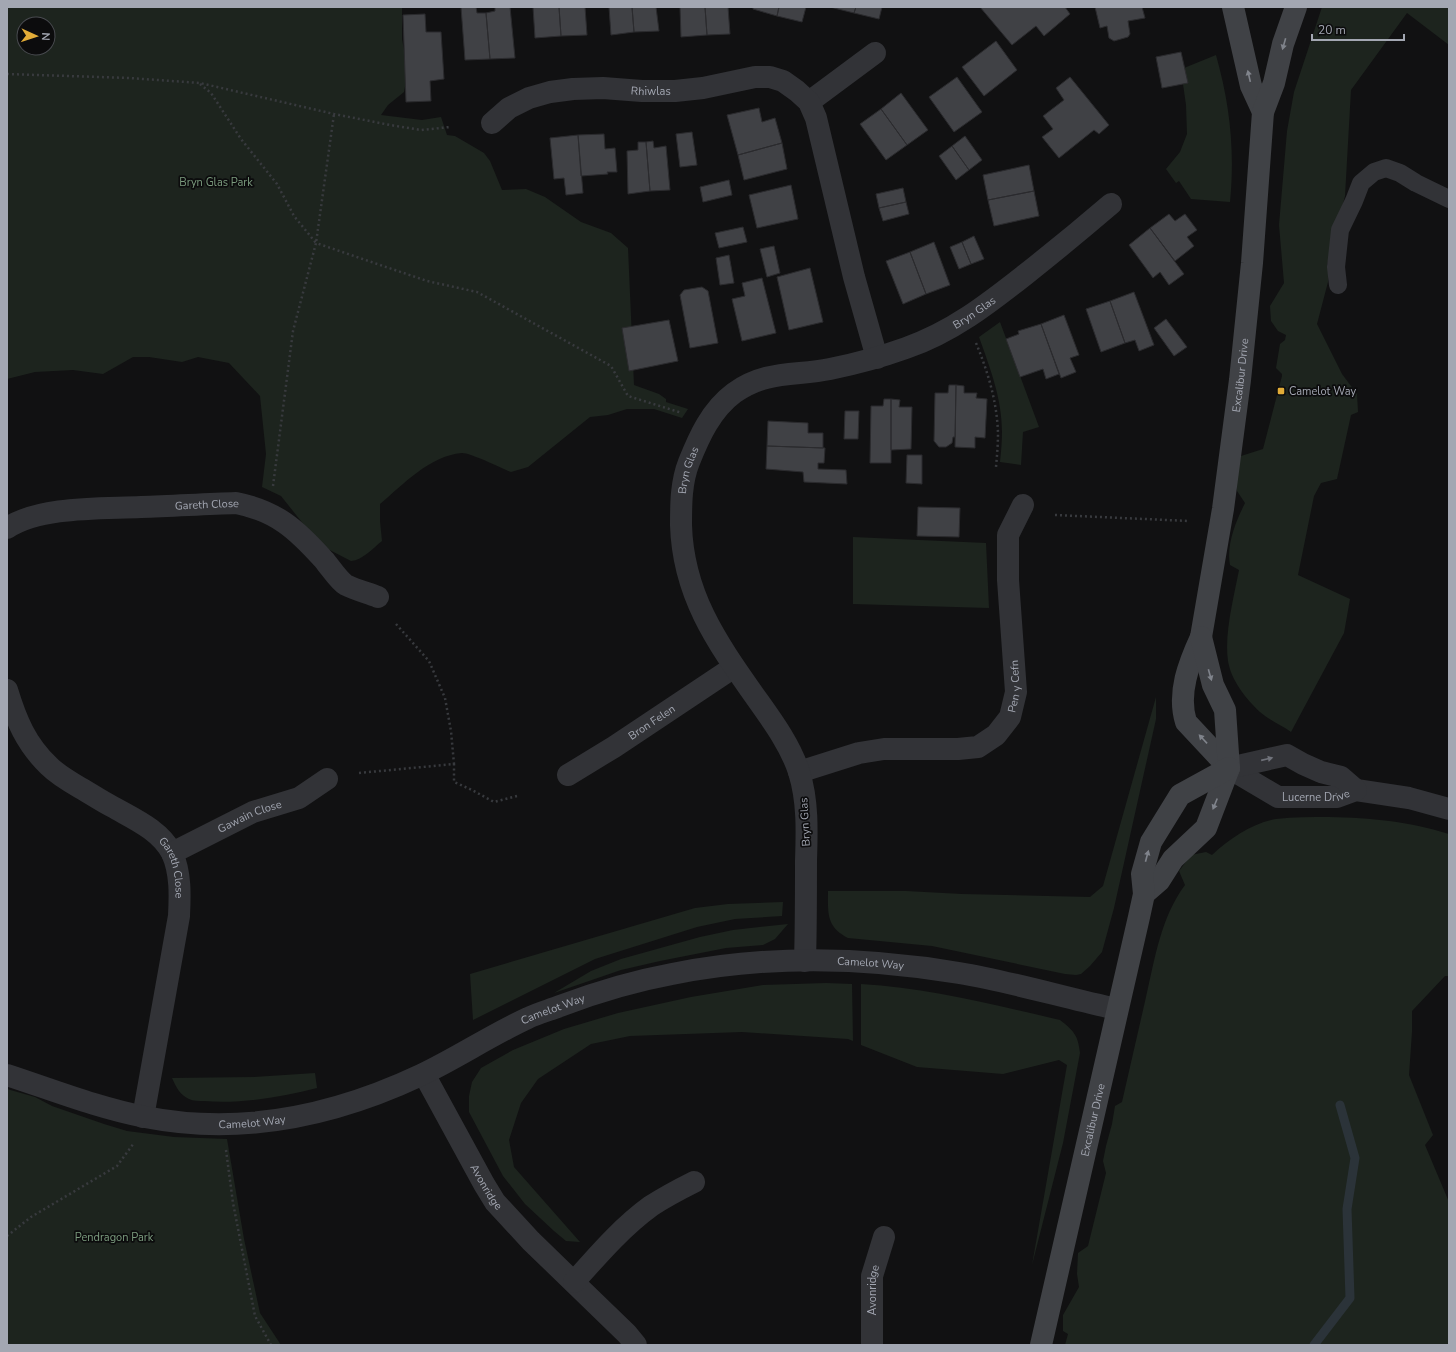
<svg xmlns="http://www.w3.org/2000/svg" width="1456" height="1352" viewBox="0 0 1456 1352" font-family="'Nunito Sans',sans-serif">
<rect width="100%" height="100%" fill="#111112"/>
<path fill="#1d241e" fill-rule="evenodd" d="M 7,7 L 402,7 L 402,39 L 408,71 L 404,92 L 388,105 L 381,115 L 422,120 L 441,117 L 447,135 L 455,136 L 484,153 L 490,161 L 502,190 L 526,189 L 545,197 L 581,222 L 611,233 L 628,248 L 634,385 L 659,394 L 666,399 L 666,402 L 688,409 L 682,418 L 654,409 L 627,409 L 608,415 L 590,417 L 528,467 L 511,472 C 501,468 471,453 462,453 C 429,456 404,484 380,504 L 380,521 L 382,541 C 373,548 363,560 351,561 L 320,545 L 281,496 L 262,487 L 266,454 L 260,396 L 229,363 L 198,357 L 182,362 L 149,357 L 133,357 L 103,374 L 73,370 L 35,372 L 7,379 ZM 24,24 L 48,24 L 48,48 L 24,48 Z
M 1322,7 L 1449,7 L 1449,45 L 1407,13 L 1351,90 L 1345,196 L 1327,265 L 1329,267 L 1328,282 L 1317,324 L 1342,374 L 1357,394 L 1358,412 L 1351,415 L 1337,479 L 1321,483 L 1314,496 L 1298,575 L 1350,599 L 1344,633 L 1291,732 C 1281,725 1269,720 1260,712 C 1246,699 1231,680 1228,661 C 1224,634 1234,596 1239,570 L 1230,565 C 1226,545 1236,521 1245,503 L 1237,491 L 1236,476 L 1241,456 L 1263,449 L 1282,376 L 1282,374 L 1276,368 L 1280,344 L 1285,340 L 1286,335 L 1278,331 L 1271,321 L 1270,306 L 1284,283 L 1279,225 L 1287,131 L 1294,92 Z
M 1216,55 C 1230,105 1235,150 1230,202 L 1191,199 L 1179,181 L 1176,183 L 1166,169 L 1180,152 L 1187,134 L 1186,105 L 1183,84 L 1184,68 Z
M 1000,322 L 1039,427 L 1023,432 L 1021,465 L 1000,462 C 1001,452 1002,442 1002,432 C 1002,398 990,368 979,337 Z
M 853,537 L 986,543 L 989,608 L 853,604 Z
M 1156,697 L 1156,719 L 1114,908 L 1102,952 L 1090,966 L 1081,974 L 1076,975 L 1065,974 L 932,946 L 848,938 C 826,927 828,913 828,891 L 906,891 L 962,894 L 1090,897 L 1103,886 Z
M 1329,817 C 1372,818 1407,821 1449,834 L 1449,976 L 1445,976 L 1412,1011 L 1412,1032 L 1409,1075 L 1433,1135 L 1425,1145 L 1449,1202 L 1449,1345 L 1065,1345 L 1068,1334 L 1063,1331 L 1063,1315 L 1079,1287 L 1077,1274 L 1078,1253 L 1088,1246 L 1106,1173 L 1103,1161 L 1106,1146 L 1112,1124 L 1115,1106 L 1122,1102 C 1130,1067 1138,1032 1146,997 C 1155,958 1161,917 1185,885 L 1179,871 L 1191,855 L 1206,852 L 1212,855 C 1229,839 1253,823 1276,819 C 1294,817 1312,817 1329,817 Z
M 783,902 L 782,916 L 735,919 L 697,927 L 595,959 L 473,1020 L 470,974 L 695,908 L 728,904 Z
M 788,924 L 775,939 L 763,945 L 726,948 L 660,961 L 621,970 L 554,993 L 591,971 L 621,959 L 700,937 L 733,930 Z
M 826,983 L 852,984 L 853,1041 L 848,1039 L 742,1032 L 630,1036 L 591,1044 L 538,1079 L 521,1103 L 509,1140 L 514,1167 L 580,1242 L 566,1241 L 554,1231 L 525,1204 L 503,1176 L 469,1112 L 469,1096 L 472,1082 L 481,1068 L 513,1050 L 564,1029 L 618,1013 L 691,997 L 763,985 Z
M 861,984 C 929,988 994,1005 1060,1020 C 1074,1031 1078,1035 1080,1053 L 1063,1143 L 1032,1265 L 1067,1065 L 1059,1060 L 1003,1074 L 917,1067 L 861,1045 Z
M 315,1073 L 317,1088 C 281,1097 242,1104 204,1101 C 199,1101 193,1101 189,1099 C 180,1095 176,1087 172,1078 L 254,1077 Z
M 7,1089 L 35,1097 L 52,1106 L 104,1124 L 127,1131 L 174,1137 L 227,1139 L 244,1239 L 260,1313 L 281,1345 L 7,1345 Z"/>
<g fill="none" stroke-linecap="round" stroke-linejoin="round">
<path stroke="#2b3339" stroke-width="9" d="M 1314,1345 L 1350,1298 L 1347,1209 L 1355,1158 L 1340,1105"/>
</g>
<path fill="#404145" stroke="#2b2b2e" d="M 461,7 L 476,7 L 477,13 L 486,13 L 490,59 L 465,60 Z
M 495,7 L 510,7 L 515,58 L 490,59 L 486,13 L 495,11 Z
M 533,7 L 559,7 L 561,36 L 535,38 Z
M 559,7 L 585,7 L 587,35 L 561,36 Z
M 609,7 L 632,7 L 634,32 L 611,35 Z
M 632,7 L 656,7 L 659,31 L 634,32 Z
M 680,7 L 705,7 L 707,35 L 681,37 Z
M 705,7 L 728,7 L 730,34 L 707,35 Z
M 753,7 L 779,7 L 777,16 L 753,9 Z
M 779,7 L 806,7 L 802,22 L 777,16 Z
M 830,7 L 856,7 L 854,13 Z
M 856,7 L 882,7 L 879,19 L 854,13 Z
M 980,7 L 1065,7 L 1070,14 L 1044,36 L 1036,26 L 1012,45 Z
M 1095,7 L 1142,7 L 1145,18 L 1128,21 L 1130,34 L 1128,37 L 1114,41 L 1109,38 L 1107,26 L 1100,28 Z
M 425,14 L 426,32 L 441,32 L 444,79 L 430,81 L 431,101 L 406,102 L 403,15 Z
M 996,41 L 1017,70 L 984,96 L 962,67 Z
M 1181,52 L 1188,83 L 1162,88 L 1156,57 Z
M 957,77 L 982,112 L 954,132 L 929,97 Z
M 1070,77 L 1109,125 L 1099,134 L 1094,130 L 1059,158 L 1042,137 L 1053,129 L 1043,116 L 1064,100 L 1056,88 Z
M 901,93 L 928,130 L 907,145 L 881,109 Z
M 759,108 L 762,122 L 775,118 L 782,143 L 738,155 L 727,115 Z
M 881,109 L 907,145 L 886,160 L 860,124 Z
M 692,132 L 697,165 L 680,167 L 676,134 Z
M 604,134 L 605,149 L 615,148 L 617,172 L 607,172 L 608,174 L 581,176 L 578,135 Z
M 578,135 L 583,193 L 566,195 L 564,178 L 554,179 L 550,138 Z
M 965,136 L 982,160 L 969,170 L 952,146 Z
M 653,141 L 654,148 L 666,146 L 670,190 L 650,191 L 646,142 Z
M 638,142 L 646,142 L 650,191 L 628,194 L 627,151 L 638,150 Z
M 782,143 L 787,169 L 744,180 L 738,155 Z
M 952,146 L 969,170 L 956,180 L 939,156 Z
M 1029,165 L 1034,191 L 988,200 L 983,175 Z
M 729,180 L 732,195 L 703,202 L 700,187 Z
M 791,185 L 798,219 L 757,228 L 749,195 Z
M 903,188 L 906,202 L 879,208 L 876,194 Z
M 1034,191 L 1039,216 L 994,226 L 988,200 Z
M 906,202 L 909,214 L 883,221 L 879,208 Z
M 1169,214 L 1175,221 L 1185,214 L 1197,230 L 1187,237 L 1194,246 L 1175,261 L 1150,228 Z
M 743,227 L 747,242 L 719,248 L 715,233 Z
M 1150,228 L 1184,274 L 1169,285 L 1160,272 L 1153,278 L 1129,245 Z
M 974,236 L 984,259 L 971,264 L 962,242 Z
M 934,242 L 950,285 L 926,294 L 910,252 Z
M 962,242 L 971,264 L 959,269 L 950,247 Z
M 774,246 L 780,273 L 767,277 L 760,249 Z
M 910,252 L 926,294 L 903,304 L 886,261 Z
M 729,255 L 734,283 L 720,285 L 716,258 Z
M 810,268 L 823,322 L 789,330 L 777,277 Z
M 762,278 L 776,333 L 742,341 L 732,299 L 745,296 L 742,283 Z
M 702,287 L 708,291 L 718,343 L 690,348 L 680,295 L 684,290 Z
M 1134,292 L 1154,345 L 1139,351 L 1135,340 L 1125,343 L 1110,301 Z
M 1110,301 L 1125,343 L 1101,352 L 1086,309 Z
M 1064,315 L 1079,355 L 1070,358 L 1076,372 L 1061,378 L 1041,324 Z
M 1166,319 L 1187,347 L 1174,356 L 1154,328 Z
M 669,320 L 678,361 L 629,371 L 622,328 Z
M 1041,324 L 1059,374 L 1046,379 L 1043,369 L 1020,377 L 1006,339 L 1019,334 L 1018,331 Z
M 949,385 L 956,385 L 955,437 L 953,437 L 952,443 L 946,447 L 939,447 L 934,441 L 935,393 L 948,393 Z
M 956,385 L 964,386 L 964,393 L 977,393 L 976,398 L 987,399 L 985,438 L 975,437 L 975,448 L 955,447 Z
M 884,399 L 891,399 L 891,463 L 870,463 L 871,406 L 883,406 Z
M 891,399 L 900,400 L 899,407 L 912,407 L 911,449 L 891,450 Z
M 845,411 L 859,411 L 858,439 L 844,439 Z
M 768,421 L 808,423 L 808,433 L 823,433 L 823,448 L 767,446 Z
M 767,446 L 825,448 L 824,463 L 818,463 L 818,469 L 846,470 L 847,484 L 804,482 L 803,472 L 766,469 Z
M 907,455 L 922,455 L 922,484 L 906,483 Z
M 918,507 L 960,508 L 959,537 L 917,536 Z"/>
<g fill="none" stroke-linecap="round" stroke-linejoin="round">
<path stroke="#383a3e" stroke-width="2.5" stroke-dasharray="2 3" stroke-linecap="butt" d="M 7,74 L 129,78 L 200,83 L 334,114 L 390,125 L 421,130 L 450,127
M 200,84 L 211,93 L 241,139 L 277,184 L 294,216 L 316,243 L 334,114
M 976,343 C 988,372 997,402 998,433 C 998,444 997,456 996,467
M 273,486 L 293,331 L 316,243 L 427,281 L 477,292 L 611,366 L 628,396 L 682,413
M 1055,515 L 1189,521
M 396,624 L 429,661 L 445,698 L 451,731 L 454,764
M 359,773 L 454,764 L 454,782 L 472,790 L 494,802 L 517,796
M 226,1150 L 233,1203 L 255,1316 L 271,1345
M 7,1236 L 31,1217 L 117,1166 L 134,1143"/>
<path stroke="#323337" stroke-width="18" d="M 1338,285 L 1336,267 L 1340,230 L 1354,201 L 1361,183 L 1374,172 L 1386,168 L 1400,173 L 1416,183 L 1449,199"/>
<g stroke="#323337" stroke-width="22">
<path d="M 809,102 L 875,53"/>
<path id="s1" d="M 492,123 L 509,108 L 529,98 L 550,92 L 573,89 L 603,88 L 642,91 L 675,91 L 703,88 L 755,77 L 770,77 L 783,81 L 797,91 L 809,102 L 816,118 L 854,277 L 877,358"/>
<path id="s2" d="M 7,528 C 41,506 101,509 141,507 C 173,506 204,504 236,503 C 277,511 297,530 324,560 C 330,567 339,581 346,585 C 356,590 368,593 378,597"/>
<path id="s3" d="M 7,690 C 16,720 26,744 49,766 C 59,776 72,783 84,790 C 94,796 103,802 113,807 C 134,819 160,830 172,853 C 181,873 180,896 179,916 L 143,1117"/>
<path id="s4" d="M 1229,768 L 1278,797 L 1337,797 L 1356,790 L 1409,798 L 1449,809"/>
<path d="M 1229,768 L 1287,755 L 1303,764 L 1321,772 L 1341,777 L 1356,790"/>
<path id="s5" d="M 799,772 L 859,753 L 884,749 L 958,749 L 978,747 L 996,735 L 1010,717 L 1016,692 L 1008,580 L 1008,535 L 1023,505"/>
<path id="s6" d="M 568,775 L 614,747 L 734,667"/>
<path id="s7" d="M 172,853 L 253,812 L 299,798 L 327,779"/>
<path id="s8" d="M 805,961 C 806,928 806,894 806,861 C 807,831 808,801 799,772 C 790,744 771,719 754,695 C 716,641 683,594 681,525 C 681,504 681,482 689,462 C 699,437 711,410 734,393 C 766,370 795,376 830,369 C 855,364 881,357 906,348 C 952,332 988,304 1026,274 C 1055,251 1083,228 1111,204"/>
<path id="s9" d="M 424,1074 L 484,1184 L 495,1202 L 531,1241 L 627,1334 L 636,1345"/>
<path id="s10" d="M 7,1075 C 53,1090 98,1108 145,1117 C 241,1136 334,1116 421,1075 C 457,1058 491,1035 528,1018 C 538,1013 550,1010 560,1006 C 597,992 634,981 672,974 C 766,955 865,957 959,973 C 1013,982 1065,998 1117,1009"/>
<path d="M 574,1282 C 598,1255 622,1227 651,1206 C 665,1197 680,1189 694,1182"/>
<path id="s11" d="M 872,1345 L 872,1276 L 884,1237"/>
</g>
<g stroke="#404246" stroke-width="22">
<path d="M 1233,7 L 1251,86 L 1263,112"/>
<path id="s12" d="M 1229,768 L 1186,722 C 1177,693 1189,663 1201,637 L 1223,509 L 1240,380 L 1252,263 L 1263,112 L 1274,83 L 1283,44 L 1296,7"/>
<path d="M 1144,894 L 1159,881 L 1173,859 L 1206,828 L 1229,768 L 1225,710 L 1213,685 L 1201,637"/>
<path id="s13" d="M 1041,1345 L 1139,917 L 1144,894 L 1142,874 L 1151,842 L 1180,795 L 1229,768"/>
</g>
</g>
<defs><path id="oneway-solid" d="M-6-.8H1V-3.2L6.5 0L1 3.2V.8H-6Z"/></defs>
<g fill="#80848c">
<use href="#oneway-solid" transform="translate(1284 44) rotate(106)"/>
<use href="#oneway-solid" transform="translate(1249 76) rotate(-103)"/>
<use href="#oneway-solid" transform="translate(1210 675) rotate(74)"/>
<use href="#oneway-solid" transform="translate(1203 739) rotate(-133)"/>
<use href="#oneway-solid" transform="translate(1215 804) rotate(112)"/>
<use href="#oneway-solid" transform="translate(1147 856) rotate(-75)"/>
</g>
<use fill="#70737b" href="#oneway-solid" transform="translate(1267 759) rotate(-13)"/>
<rect fill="#e2ac38" stroke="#0c0c0d" stroke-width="1.5" x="1277" y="387" width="8" height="8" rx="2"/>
<g text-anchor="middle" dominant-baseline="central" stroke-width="3.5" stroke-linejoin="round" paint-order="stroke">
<g font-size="11" fill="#a3a7b2" stroke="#0c0c0d">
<text stroke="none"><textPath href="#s1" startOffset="168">Rhiwlas</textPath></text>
<text stroke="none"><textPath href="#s8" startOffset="871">Bryn Glas</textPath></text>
<text stroke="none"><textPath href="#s12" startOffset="416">Excalibur Drive</textPath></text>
<text stroke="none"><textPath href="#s8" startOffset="523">Bryn Glas</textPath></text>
<text stroke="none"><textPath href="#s2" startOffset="203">Gareth Close</textPath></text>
<text stroke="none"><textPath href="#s5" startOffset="258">Pen y Cefn</textPath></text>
<text stroke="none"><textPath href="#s6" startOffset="99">Bron Felen</textPath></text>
<text stroke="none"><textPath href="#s4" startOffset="95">Lucerne Drive</textPath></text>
<text stroke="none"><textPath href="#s7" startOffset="86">Gawain Close</textPath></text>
<text transform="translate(805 822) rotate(-93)">Bryn Glas</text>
<text stroke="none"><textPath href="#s3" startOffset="254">Gareth Close</textPath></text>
<text stroke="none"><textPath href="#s10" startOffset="900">Camelot Way</textPath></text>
<text stroke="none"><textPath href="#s10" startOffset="576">Camelot Way</textPath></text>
<text stroke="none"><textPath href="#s13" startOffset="231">Excalibur Drive</textPath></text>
<text stroke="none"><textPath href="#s10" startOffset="252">Camelot Way</textPath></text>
<text stroke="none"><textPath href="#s9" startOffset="129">Avonridge</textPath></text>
<text stroke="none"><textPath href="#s11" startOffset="55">Avonridge</textPath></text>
</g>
<g font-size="11" fill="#7b9b7e" stroke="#0c0c0d">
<text x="216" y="182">Bryn Glas Park</text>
<text x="114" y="1237">Pendragon Park</text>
</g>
<g font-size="11" fill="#a3a7b2" stroke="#0c0c0d" text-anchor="start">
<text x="1289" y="391">Camelot Way</text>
</g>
</g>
<rect width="1456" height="1352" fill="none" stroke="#a3a7b2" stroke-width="16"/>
<g transform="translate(36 36) rotate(93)"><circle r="19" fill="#0c0c0d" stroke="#484a4f"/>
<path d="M0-3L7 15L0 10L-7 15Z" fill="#e2ac38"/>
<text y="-6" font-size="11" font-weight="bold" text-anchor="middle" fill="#a3a7b2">N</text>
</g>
<path d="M1312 34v6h92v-6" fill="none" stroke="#a3a7b2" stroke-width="2"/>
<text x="1318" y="34" font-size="12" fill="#a3a7b2" stroke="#0c0c0d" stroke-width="3" paint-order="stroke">20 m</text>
</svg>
